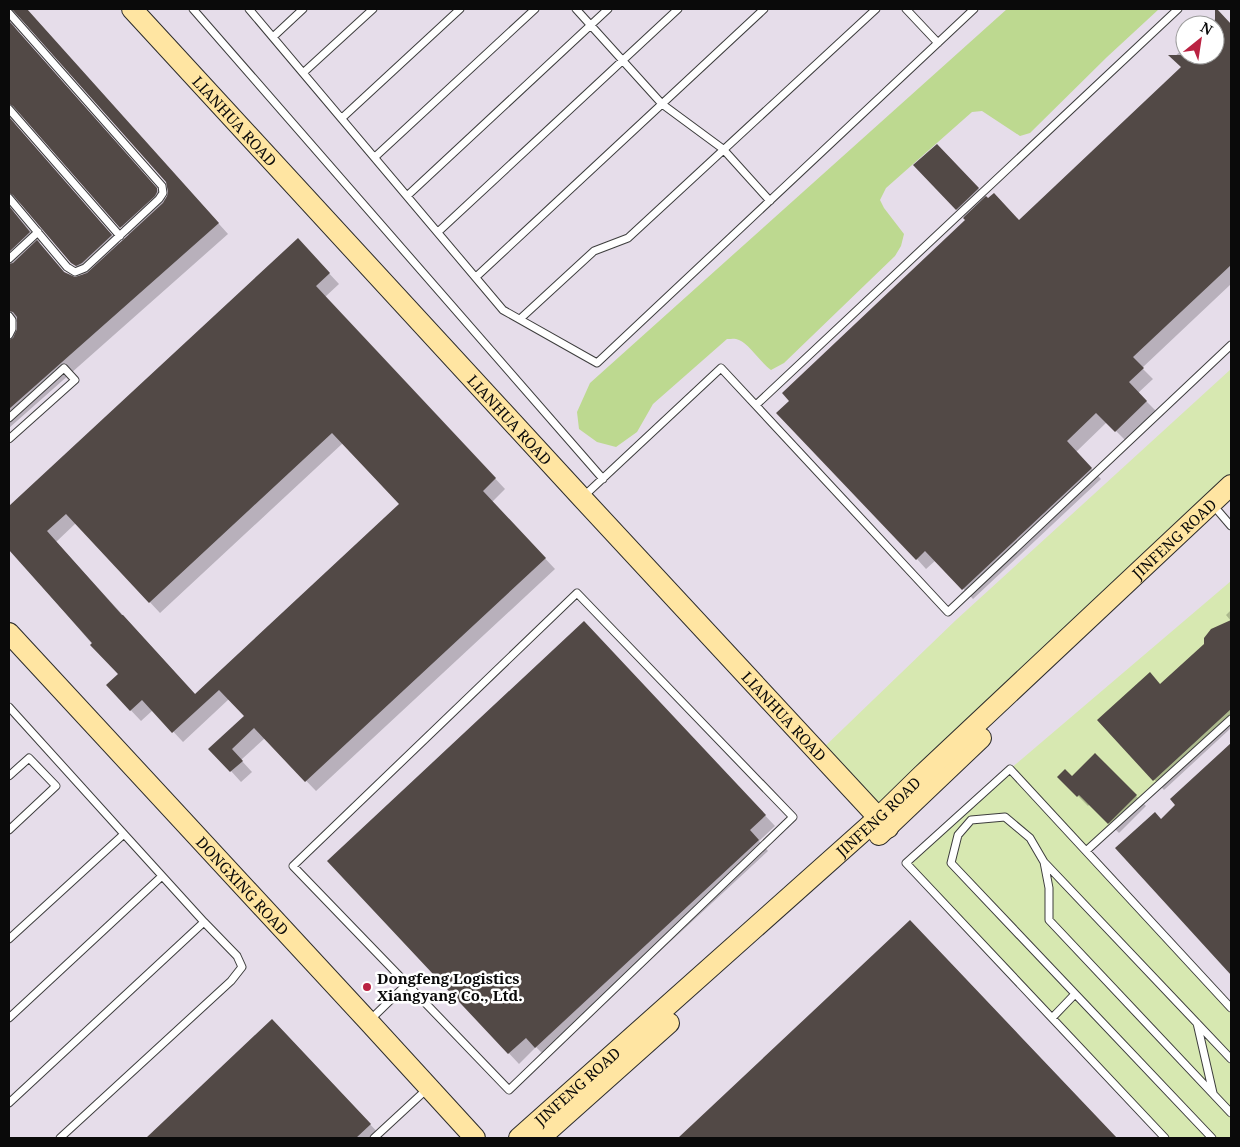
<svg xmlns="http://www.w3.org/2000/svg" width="1240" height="1147" viewBox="0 0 1240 1147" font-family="'Noto Serif',serif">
<rect width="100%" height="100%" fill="#fff6e7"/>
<path fill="#e6ddea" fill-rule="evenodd" d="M 9,9 L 1231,9 L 1231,1138 L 9,1138 ZM 1185,25 L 1215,25 L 1215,55 L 1185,55 Z"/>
<path fill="#d7e8b1" d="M 1231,369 L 1231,485 L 878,818 L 818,753 L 956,620 Z
M 1231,581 L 1231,719 L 1086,851 L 1231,1008 L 1231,1138 L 1165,1138 L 906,863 L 1010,769 Z"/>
<path fill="#bdd990" d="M 1007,9 L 1159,9 L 1107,57 L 1030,133 L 1020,136 L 982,111 L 972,112 L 886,188 L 880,200 L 884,208 L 904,234 L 901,246 L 895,256 L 784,363 L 771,370 C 760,362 749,344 739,340 C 735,338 731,339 727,339 L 653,404 L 637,432 L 616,447 L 597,442 L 579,429 L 577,412 L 590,383 Z"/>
<path fill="#0003" fill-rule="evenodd" d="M 9,9 L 26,9 L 228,234 L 9,428 ZM 19,17 L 22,18 L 167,182 L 170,193 L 166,199 L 15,28 L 14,21 ZM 21,113 L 129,235 L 120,244 L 15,124 L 13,118 L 16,114 ZM 18,202 L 22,204 L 71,262 L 85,275 L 75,279 L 66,274 L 39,243 L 40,242 L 14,212 L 13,207 ZM 19,321 L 17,334 L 13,328 L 15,322 Z
M 1220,14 L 1231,25 L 1231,284 L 1142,368 L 1153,379 L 1138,393 L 1156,411 L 1126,441 L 1107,422 L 1076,452 L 1101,479 L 973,599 L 936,560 L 926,569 L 917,559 L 967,220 L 915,165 L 947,155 L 989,200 L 1019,221 L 1182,67 L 1173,58 L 1185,47 L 1185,55 L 1215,55 L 1215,25 L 1209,25 Z
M 298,240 L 339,284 L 325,297 L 505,489 L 492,502 L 555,569 L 316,791 L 265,738 L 241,760 L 252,772 L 241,782 L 231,771 L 210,749 L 245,716 L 229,699 L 183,742 L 153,710 L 141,721 L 107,685 L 119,675 L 9,548 L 9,508 ZM 343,443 L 401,504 L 196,695 L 56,542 L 76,523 L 160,613 Z
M 1231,610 L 1231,621 L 1226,615 Z
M 1231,621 L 1231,728 L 1164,790 L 1099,720 L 1161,685 L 1205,645 L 1212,630 Z
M 594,633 L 775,826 L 759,841 L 768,851 L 546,1057 L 536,1047 L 519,1064 L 329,861 Z
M 1231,745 L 1231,973 L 1117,848 L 1161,821 L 1177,805 L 1171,799 Z
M 1095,755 L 1146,806 L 1119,833 L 1090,804 L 1088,806 L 1059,777 L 1072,777 Z
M 910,921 L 1116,1138 L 680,1138 Z
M 272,1021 L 383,1138 L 148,1138 Z"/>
<path fill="#524946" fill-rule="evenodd" d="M 12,9 L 27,9 L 219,223 L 9,409 L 9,340 L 13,338 L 17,329 L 17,317 L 13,312 L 9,311 L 9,264 L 13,263 L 37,240 L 64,272 L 75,277 L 87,273 L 163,203 L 167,196 L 168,192 L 166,182 Z
M 1215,9 L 1217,9 L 1231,24 L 1231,265 L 1133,357 L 1144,368 L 1129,382 L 1147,401 L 1115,432 L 1096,413 L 1067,441 L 1092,468 L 962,590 L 925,551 L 916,560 L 776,413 L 789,401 L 782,393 L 965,220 L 963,218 L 986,196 L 988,198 L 994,193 L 1019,220 L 1181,67 L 1168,55 L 1215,55 Z
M 9,21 L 157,188 L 157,192 L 155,196 L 120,228 L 13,106 L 9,104 Z
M 9,117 L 112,235 L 82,263 L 76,266 L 71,263 L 13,195 L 9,193 Z
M 937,144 L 979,188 L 956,210 L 913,165 Z
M 9,206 L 30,232 L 9,252 Z
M 298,238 L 330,273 L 316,286 L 496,478 L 483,491 L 546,558 L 305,782 L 254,728 L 232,749 L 243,761 L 230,772 L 208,749 L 244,716 L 219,690 L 172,733 L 142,700 L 130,711 L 106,685 L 118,674 L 90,645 L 92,643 L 9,550 L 9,506 ZM 332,433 L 399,504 L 195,694 L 123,615 L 122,615 L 47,531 L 66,514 L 149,603 Z
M 1231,620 L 1231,709 L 1153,781 L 1097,720 L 1150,672 L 1160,684 L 1204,644 L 1204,638 L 1211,629 Z
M 584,621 L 766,815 L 750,830 L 759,840 L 535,1048 L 526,1038 L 508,1054 L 327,861 Z
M 1231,743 L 1231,975 L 1115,848 L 1155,812 L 1161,819 L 1175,805 L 1170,799 Z
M 1095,753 L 1137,795 L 1108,824 L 1079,795 L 1077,797 L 1057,777 L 1065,769 L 1072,776 Z
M 910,920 L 1117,1138 L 678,1138 Z
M 272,1019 L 371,1124 L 356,1138 L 146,1138 Z"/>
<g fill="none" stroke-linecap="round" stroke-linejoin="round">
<g stroke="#3d3d3d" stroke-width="9">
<path id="lane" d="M 193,9 L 603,479
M 249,9 L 503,310 L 597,363 L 974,9
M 576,9 L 662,104 L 723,149 L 770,201
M 906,9 L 938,43
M 9,13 L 162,186 L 163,193 L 159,199 L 85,268 L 75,272 L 67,267 L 9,198
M 273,37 L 303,9
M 303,73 L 373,9
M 9,109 L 120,236
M 342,118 L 460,9
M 375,157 L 535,9
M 407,196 L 608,9
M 438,232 L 678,9
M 9,259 L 38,232
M 476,277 L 764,9
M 9,316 L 12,320 L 12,329 L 9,335
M 520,319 L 594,251 L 628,238 L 876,9
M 756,405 L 1178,9
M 9,418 L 64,368 L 75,380 L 9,439
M 584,496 L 721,368 L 948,612 L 1231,345
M 1219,512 L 1231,526
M 9,707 L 124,834 L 9,939
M 9,776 L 29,758 L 56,786 L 9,830
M 1086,851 L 1231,719
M 1044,862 L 1231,1059
M 9,1018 L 162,876
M 1052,1018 L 1075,994
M 369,1021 L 407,984 L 509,1090 L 793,817 L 577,593 L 293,866 L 407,984
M 1197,1023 L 1213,1093
M 9,1103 L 204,922 L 124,834
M 60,1138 L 231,981 L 242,967 L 237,956 L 204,922
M 374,1138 L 427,1089
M 1165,1138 L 906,863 L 1010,769 L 1231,1008
M 1212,1138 L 951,863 L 958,835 L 971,820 L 1005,817 L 1030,838 L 1044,862 L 1049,888 L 1049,920 L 1231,1113"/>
</g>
<g stroke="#2c2c2c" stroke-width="22">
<g id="secondary">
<path id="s1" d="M 132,9 L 582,498 L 888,828"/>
<path id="s2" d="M 9,633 L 368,1021 L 475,1138"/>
<path d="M 879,835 L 981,738"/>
<path id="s3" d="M 519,1138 L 878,818 L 921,776 L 1231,485"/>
<path d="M 540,1138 L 669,1023"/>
</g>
</g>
<use href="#lane" stroke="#fff" stroke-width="7"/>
<use href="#secondary" stroke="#ffe5a2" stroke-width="20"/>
</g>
<circle fill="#ba2242" stroke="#fff" stroke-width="2" cx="367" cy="987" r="5"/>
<g text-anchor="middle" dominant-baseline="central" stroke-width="5" stroke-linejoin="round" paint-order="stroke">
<g font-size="15" fill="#0a0a0a" stroke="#fff">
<text stroke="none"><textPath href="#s1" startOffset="152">LIANHUA ROAD</textPath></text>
<text stroke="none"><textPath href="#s1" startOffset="558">LIANHUA ROAD</textPath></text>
<text stroke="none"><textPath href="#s3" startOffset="888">JINFENG ROAD</textPath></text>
<text stroke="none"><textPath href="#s1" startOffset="962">LIANHUA ROAD</textPath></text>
<text stroke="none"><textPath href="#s3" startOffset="482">JINFENG ROAD</textPath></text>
<text stroke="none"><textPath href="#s2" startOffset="344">DONGXING ROAD</textPath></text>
<text stroke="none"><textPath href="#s3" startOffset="78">JINFENG ROAD</textPath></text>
</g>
<g font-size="15" font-weight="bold" fill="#0a0a0a" stroke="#fff" text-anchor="start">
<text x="377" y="978">Dongfeng Logistics<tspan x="377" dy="17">Xiangyang Co., Ltd.</tspan></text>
</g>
</g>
<rect width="1240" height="1147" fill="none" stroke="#0a0a0a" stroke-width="20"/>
<g transform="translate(1200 40) rotate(30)"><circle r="24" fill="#ffffff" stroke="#9d9d9d"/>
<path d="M0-4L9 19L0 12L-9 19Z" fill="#ba2242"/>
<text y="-8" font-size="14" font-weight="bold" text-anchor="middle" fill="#0a0a0a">N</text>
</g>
</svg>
